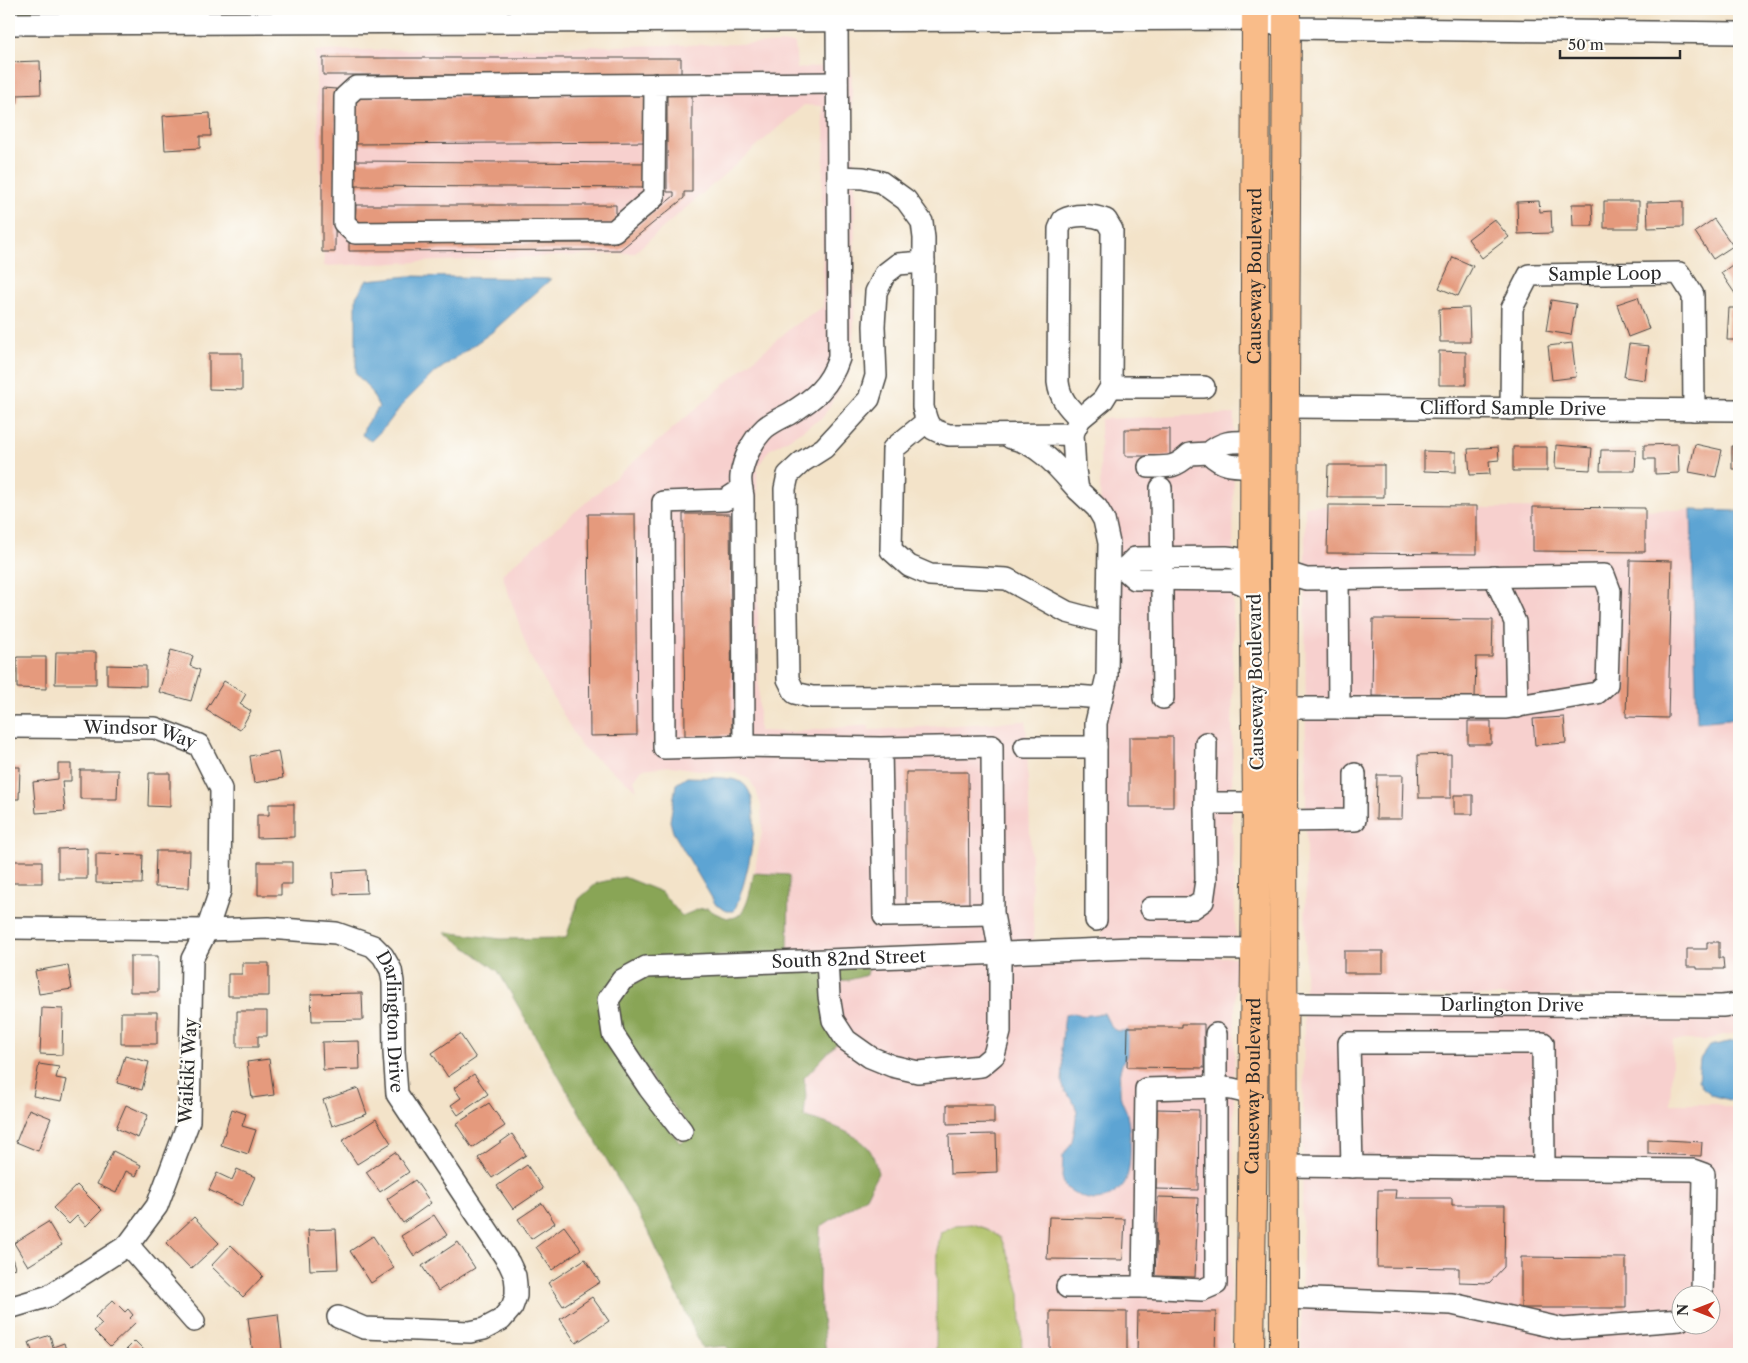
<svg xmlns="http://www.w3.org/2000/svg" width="1748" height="1363" viewBox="0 0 1748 1363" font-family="'Libre Caslon Text',serif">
<rect width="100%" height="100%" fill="#fdfcf7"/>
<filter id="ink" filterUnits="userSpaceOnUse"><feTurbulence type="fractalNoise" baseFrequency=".02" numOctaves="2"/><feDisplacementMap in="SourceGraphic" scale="10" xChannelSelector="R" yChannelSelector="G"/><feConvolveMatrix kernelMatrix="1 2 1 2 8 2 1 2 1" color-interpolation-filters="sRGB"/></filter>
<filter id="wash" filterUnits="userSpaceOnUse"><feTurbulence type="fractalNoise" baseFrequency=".0096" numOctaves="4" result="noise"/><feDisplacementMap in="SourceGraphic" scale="20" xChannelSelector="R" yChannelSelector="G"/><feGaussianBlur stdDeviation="1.12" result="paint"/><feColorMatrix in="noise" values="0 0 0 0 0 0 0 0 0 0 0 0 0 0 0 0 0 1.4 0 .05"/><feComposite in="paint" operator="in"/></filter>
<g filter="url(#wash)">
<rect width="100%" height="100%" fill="#f3e3c9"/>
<path fill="#f7d0ce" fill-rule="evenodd" d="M 795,43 L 797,69 L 851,62 L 855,191 L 854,318 L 851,371 L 823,417 L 792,437 L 769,450 L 757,468 L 759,731 L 790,732 L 869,725 L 869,730 L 1026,721 L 1034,943 L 788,953 L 789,876 L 754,873 L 762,832 L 761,806 L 756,790 L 749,779 L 733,772 L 713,772 L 671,766 L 642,769 L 634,780 L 637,790 L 582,748 L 530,656 L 502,574 L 793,326 L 823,307 L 822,192 L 825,141 L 822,106 L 804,105 L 634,253 L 324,266 L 315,51 Z
M 1234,414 L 1232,822 L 1236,941 L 1102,941 L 1100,419 Z
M 1305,506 L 1691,510 L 1697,721 L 1739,718 L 1739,996 L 1305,996 L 1306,833 Z
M 1132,956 L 1236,957 L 1230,1354 L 1022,1354 L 1020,1294 L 1001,1238 L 941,1232 L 937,1250 L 936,1354 L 826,1354 L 819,1289 L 820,1227 L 866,1197 L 858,1139 L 817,1120 L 804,1117 L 806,1095 L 804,1078 L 837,1043 L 833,981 L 869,966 ZM 1074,1013 L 1083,1016 L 1104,1013 L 1111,1028 L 1120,1032 L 1128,1030 L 1129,1044 L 1127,1055 L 1120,1070 L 1121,1101 L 1127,1113 L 1065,1187 L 1062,1177 L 1063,1156 L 1072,1142 L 1075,1126 L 1077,1111 L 1072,1099 L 1065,1092 L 1062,1083 L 1063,1065 L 1061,1049 L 1065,1015 Z
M 1739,1012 L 1739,1033 L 1723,1035 L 1706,1040 L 1673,1040 L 1670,1104 L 1716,1104 L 1739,1110 L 1739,1354 L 1301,1354 L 1304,1013 ZM 1680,1296 L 1710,1296 L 1710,1326 L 1680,1326 Z"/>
<path fill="#acbe61" stroke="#6c7446" d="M 972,1224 L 987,1229 L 1001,1238 L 1012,1266 L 1020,1294 L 1022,1354 L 936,1354 L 937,1250 L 941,1232 L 956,1225 Z"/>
<path fill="#89a557" stroke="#5a6841" d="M 9,9 L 179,9 L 179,15 L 9,16 Z
M 754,873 L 789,875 L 788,953 L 646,959 L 600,996 L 640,1092 L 680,1143 L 695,1133 L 656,1084 L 622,1032 L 618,1002 L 629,986 L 649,976 L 869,966 L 867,975 L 849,980 L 833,981 L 837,1043 L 804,1078 L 806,1095 L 804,1117 C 823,1121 864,1135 872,1154 C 875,1160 876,1167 878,1173 L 866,1197 L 820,1227 L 819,1289 L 826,1354 L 733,1354 L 726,1346 L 702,1348 L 650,1235 L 498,971 L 445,932 L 501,939 L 566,938 L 579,899 L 597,883 L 624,877 L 661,892 L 682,916 L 699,909 L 708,908 C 712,912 717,914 722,916 C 747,927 750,890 754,873 Z"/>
<path fill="#5da4d3" stroke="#44687f" d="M 409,276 L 551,279 L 492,332 L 433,374 L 401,406 L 386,426 L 371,441 L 362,435 L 366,424 L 379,407 L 369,388 L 356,374 L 356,297 L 367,280 Z
M 1691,510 L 1739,511 L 1739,718 L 1697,722 Z
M 687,777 C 700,778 730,776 741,782 C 769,799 745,888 734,911 L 727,911 L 716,905 L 673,832 L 670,821 L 676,784 Z
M 1074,1013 L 1083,1016 L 1104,1013 C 1111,1026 1111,1034 1128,1030 C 1129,1039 1130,1048 1126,1057 C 1124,1061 1121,1065 1120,1071 C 1119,1077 1120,1084 1120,1090 C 1120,1103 1125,1104 1127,1115 C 1131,1132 1132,1164 1126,1180 C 1124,1186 1117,1192 1110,1196 C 1093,1205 1080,1197 1065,1187 L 1062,1177 L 1063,1156 L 1072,1142 L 1075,1126 L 1077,1111 L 1072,1099 L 1065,1092 L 1062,1083 L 1063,1065 L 1061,1049 L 1065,1015 Z
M 1739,1040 L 1739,1103 L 1712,1095 L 1702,1087 L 1698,1080 L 1700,1059 L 1709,1046 Z"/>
<g id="blocks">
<path fill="#e59a7d" d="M 323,58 L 681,58 L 681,75 L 323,75 Z
M 40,61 L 41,94 L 18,95 L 17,103 L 9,104 L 9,62 Z
M 322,88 L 336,89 L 335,252 L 322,252 Z
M 650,94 L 650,142 L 356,144 L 355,97 Z
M 667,94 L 692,94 L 692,192 L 684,192 L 684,198 L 620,250 L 349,251 L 349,243 L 616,243 L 674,196 L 674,192 L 667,192 Z
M 210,113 L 211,136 L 200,136 L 200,148 L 165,150 L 163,116 Z
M 355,161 L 650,163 L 650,188 L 355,186 Z
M 1539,201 L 1540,212 L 1551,211 L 1552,233 L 1518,234 L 1517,202 Z
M 1604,201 L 1639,201 L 1639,228 L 1604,228 Z
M 1683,201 L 1683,227 L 1648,228 L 1647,202 Z
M 1572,204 L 1592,204 L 1593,226 L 1573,226 Z
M 356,205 L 616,205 L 616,224 L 355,225 Z
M 1494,219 L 1509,237 L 1482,258 L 1468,239 Z
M 1714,219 L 1733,246 L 1713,259 L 1695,232 Z
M 1453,257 L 1473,266 L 1458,296 L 1439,288 Z
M 1739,260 L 1739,293 L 1736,295 L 1721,273 Z
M 1638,297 L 1649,329 L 1628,337 L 1617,304 Z
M 1551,300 L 1576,304 L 1571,335 L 1546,331 Z
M 1469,308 L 1470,342 L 1440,342 L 1439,309 Z
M 1729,308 L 1739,308 L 1739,340 L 1727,340 Z
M 1572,343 L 1576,377 L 1552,380 L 1548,346 Z
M 1629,344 L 1649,346 L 1645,380 L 1624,377 Z
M 1439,351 L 1466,352 L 1466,385 L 1439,385 Z
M 209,353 L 242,353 L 242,390 L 209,389 Z
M 1125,429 L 1170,429 L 1170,456 L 1125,456 Z
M 1678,444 L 1679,473 L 1655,474 L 1655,459 L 1644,459 L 1644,445 Z
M 1695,444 L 1722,450 L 1716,477 L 1689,472 Z
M 1556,445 L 1592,448 L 1590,470 L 1555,468 Z
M 1732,446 L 1739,446 L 1739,469 L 1732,469 Z
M 1498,447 L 1499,460 L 1489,461 L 1490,474 L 1470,475 L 1468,449 Z
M 1513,447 L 1547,447 L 1547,471 L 1513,471 Z
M 1601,450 L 1636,450 L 1635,471 L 1600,471 Z
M 1424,451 L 1456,452 L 1456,472 L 1424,471 Z
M 1328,465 L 1384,465 L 1384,497 L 1327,497 Z
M 1328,505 L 1477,506 L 1477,554 L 1327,553 Z
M 1533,507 L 1645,508 L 1645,552 L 1533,551 Z
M 588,514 L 635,514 L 637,735 L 590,736 Z
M 683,514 L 730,514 L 732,735 L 685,736 Z
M 1630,560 L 1672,561 L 1668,718 L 1626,717 Z
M 1373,619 L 1493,620 L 1492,657 L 1476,657 L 1475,698 L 1372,696 Z
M 171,650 L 193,656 L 190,666 L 200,670 L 191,701 L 159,692 Z
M 56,652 L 96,652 L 96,684 L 55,684 Z
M 17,657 L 46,657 L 46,689 L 17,688 Z
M 107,665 L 146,666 L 146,686 L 107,685 Z
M 224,681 L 246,694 L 240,704 L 251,711 L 240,730 L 206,710 Z
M 1564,717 L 1566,743 L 1535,745 L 1533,719 Z
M 1468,721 L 1491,721 L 1491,744 L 1468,744 Z
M 1129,737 L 1173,737 L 1173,807 L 1129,807 Z
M 278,751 L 283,778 L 254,783 L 250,756 Z
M 1451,754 L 1451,798 L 1419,798 L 1418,755 Z
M 58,764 L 71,764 L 71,781 L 62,781 L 65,811 L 36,813 L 33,782 L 58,779 Z
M 9,767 L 20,767 L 19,799 L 9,799 Z
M 80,770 L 118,770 L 117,799 L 80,799 Z
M 906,772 L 968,772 L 969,904 L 906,904 Z
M 149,773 L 170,773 L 170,807 L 148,806 Z
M 1377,775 L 1403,775 L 1402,819 L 1376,819 Z
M 1454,795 L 1473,795 L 1473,814 L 1454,814 Z
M 269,804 L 294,804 L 294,837 L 257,838 L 257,815 L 269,815 Z
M 87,848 L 87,879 L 58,879 L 58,849 Z
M 156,851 L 190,851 L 189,888 L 155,887 Z
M 96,854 L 143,855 L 142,884 L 96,883 Z
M 9,861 L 42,861 L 42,883 L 9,883 Z
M 258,862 L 292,862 L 292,884 L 281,884 L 281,895 L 258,895 Z
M 366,870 L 367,893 L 334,894 L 333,872 Z
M 1707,942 L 1719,942 L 1719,958 L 1723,958 L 1724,969 L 1697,969 L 1697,967 L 1687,967 L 1687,949 L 1707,949 Z
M 1344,951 L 1383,951 L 1383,973 L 1344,973 Z
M 130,956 L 158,956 L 158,992 L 130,992 Z
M 242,963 L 269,963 L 269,996 L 228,996 L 228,974 L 242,974 Z
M 68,965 L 72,989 L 39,994 L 35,971 Z
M 362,993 L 363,1020 L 312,1021 L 311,994 Z
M 42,1008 L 63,1009 L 62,1055 L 40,1054 Z
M 237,1011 L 267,1011 L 267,1036 L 258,1036 L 258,1047 L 237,1047 Z
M 121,1012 L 157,1012 L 157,1044 L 121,1044 Z
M 1182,1024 L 1204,1024 L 1204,1068 L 1127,1067 L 1128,1027 L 1182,1027 Z
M 460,1034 L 476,1058 L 448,1077 L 432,1053 Z
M 359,1041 L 360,1069 L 323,1070 L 322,1042 Z
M 125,1056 L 149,1062 L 142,1090 L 117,1083 Z
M 269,1059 L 274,1095 L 252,1098 L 247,1062 Z
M 39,1064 L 59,1067 L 56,1078 L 67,1080 L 62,1101 L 33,1096 Z
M 474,1074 L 488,1094 L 458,1115 L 451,1105 L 461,1098 L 454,1088 Z
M 358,1088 L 367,1114 L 332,1126 L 323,1100 Z
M 489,1103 L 505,1126 L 472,1148 L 456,1124 Z
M 126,1105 L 148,1115 L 138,1138 L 116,1128 Z
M 947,1105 L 994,1105 L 994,1123 L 947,1124 Z
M 29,1109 L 51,1118 L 38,1151 L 16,1142 Z
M 232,1109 L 246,1114 L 242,1126 L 256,1130 L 248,1154 L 221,1145 Z
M 1157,1109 L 1199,1110 L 1198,1190 L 1156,1189 Z
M 376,1119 L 391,1143 L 357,1164 L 342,1141 Z
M 512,1134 L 526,1155 L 492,1178 L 478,1158 Z
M 996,1134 L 997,1172 L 950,1174 L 949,1135 Z
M 1648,1139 L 1702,1142 L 1701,1156 L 1648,1154 Z
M 113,1151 L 141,1165 L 136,1176 L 126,1171 L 116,1193 L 97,1184 Z
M 395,1152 L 409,1172 L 380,1192 L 366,1172 Z
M 527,1165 L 543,1189 L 513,1209 L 497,1186 Z
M 237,1169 L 255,1177 L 242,1206 L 209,1190 L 217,1173 L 232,1180 Z
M 415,1180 L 431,1203 L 403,1223 L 387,1199 Z
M 77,1185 L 102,1210 L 86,1226 L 77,1216 L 69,1224 L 53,1208 Z
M 1378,1190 L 1396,1190 L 1395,1198 L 1452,1198 L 1452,1205 L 1505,1205 L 1504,1267 L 1489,1283 L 1459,1282 L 1459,1268 L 1377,1267 Z
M 1158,1197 L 1198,1198 L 1195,1277 L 1155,1276 Z
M 542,1203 L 555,1223 L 531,1239 L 518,1219 Z
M 434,1215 L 447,1235 L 414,1256 L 401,1236 Z
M 194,1217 L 219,1243 L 191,1269 L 166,1243 Z
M 1049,1217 L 1125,1219 L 1123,1260 L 1047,1259 Z
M 48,1222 L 62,1245 L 28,1266 L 14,1243 Z
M 564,1226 L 581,1249 L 552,1270 L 536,1247 Z
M 336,1229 L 338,1269 L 310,1270 L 308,1230 Z
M 373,1236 L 394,1268 L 371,1283 L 350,1251 Z
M 458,1242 L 475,1268 L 438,1291 L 422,1266 Z
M 231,1245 L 263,1276 L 243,1297 L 211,1266 Z
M 9,1248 L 15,1268 L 9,1270 Z
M 1521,1257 L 1626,1258 L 1626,1308 L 1521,1308 Z
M 585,1259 L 600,1282 L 563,1306 L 548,1283 Z
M 592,1297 L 609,1321 L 576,1343 L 560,1319 Z
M 113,1300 L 125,1312 L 128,1309 L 133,1315 L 130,1318 L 135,1323 L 110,1347 L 94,1331 L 102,1324 L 95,1317 Z
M 1050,1311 L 1127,1312 L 1127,1353 L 1050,1353 Z
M 1138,1311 L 1216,1312 L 1215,1354 L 1137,1353 Z
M 278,1314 L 282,1350 L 253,1354 L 248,1318 Z
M 50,1335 L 53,1347 L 64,1343 L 67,1354 L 33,1354 L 29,1342 Z
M 135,1341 L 148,1354 L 122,1354 Z"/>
</g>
</g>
<g filter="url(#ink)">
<use href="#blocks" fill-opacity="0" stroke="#494743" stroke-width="1"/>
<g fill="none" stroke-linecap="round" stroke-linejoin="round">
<g stroke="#494743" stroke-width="24">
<g id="minor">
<path d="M 9,24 L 1256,19 L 1287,28 L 1739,33"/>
<path d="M 655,84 L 654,197 L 614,231 L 355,233 L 344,223 L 345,97 L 356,87 L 837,83"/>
<path d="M 839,177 L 863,178 L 881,182 L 906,200 L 922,222 L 924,238 L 923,407 C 928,428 929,429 949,435 L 1073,434 L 1075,470 L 1078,490 L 1097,508 L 1104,520 L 1109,543 L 1107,676 L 1096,723 L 1096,920"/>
<path d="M 924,262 L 898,264 L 885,274 L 876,292 L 874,326 L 876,376 L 869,399 L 824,448 L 802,462 L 788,475 L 785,489 L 788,679 L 795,693 L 812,697 L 1075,696 L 1101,698"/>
<path id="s1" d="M 1285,407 L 1739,410"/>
<path id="s2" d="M 1511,409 L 1512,308 L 1529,275 L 1679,273 L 1693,295 L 1694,410"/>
<path d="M 1080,419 C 1068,407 1060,399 1058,382 L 1059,229 L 1063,220 C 1076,213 1093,215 1106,220 L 1112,230 L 1111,387"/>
<path d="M 926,422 L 893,449 L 891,550 L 909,566 L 930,575 L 1007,579 L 1067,612 L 1108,623"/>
<path d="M 1074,431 L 1080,419 L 1103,400 L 1111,387 L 1204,387"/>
<path d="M 1011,438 C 1040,444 1059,469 1078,490"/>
<path d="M 1209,453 C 1224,468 1235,466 1255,466"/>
<path d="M 1149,467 C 1169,467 1175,468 1190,454 L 1209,453 C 1224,439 1236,442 1255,442"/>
<path d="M 1161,488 L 1163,698"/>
<path d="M 742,489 L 725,500 L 663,502 L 664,748 L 744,746 L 743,496 C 742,490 740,482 741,476 C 743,460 753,439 765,428 C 772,422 781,418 789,414 C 814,399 830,386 839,358 L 837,21"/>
<path d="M 1109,569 L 1124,569 L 1135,579 L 1233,580 L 1243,584 L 1255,592"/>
<path d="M 1124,569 L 1135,558 L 1226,557 L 1235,558 L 1254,570"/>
<path d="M 1494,576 L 1515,622 L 1517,707"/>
<path d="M 1338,578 L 1339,708"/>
<path d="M 1283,708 L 1506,708 L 1597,693 L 1607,684 L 1610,591 L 1604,575 L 1306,579 L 1284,572"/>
<path id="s3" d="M 9,727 L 155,728 L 199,745 L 221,789 L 220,891 L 207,930 L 192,959 L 189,1121 L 157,1206 L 128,1245 L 49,1296 L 9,1308"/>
<path d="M 1206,743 L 1205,803 L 1257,803"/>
<path d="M 744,746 L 881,748 L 992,746 L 993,914 L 884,916 L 881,748"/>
<path d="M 1025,747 L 1096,747"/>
<path d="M 1283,821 L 1355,820 L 1355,774"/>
<path d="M 1151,908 L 1193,908 L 1203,901 L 1206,880 L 1205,803"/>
<path id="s4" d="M 9,928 L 207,930 L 268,928 L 336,933 L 373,946 L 383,956 L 391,970 L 393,982 L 394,1052 L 397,1094 L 509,1263 L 515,1276 L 516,1285 L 516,1296 L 512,1307 L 501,1320 L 484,1329 L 470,1332 L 364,1328 L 338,1317"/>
<path d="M 827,960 L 829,996 L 833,1020 L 846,1040 L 870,1057 L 892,1066 L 918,1072 L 981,1066 L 994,1055 L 1000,1032 L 1000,953 L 993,914"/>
<path id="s5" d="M 1283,1004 L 1722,1006 L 1739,1004"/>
<path id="s6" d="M 682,1131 L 649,1088 L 613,1034 L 608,1000 L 622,980 L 646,967 L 1132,948 L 1256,949"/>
<path d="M 1284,1166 L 1693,1170 L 1704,1174 L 1702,1296"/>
<path d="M 1352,1167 L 1349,1043 L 1543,1043 L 1544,1168"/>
<path d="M 128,1245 L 194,1321"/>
<path d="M 1067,1287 L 1143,1287 L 1202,1290 L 1216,1284 L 1216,1087 L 1232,1089 L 1253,1094"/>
<path d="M 1143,1287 L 1146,1089 L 1216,1087 L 1216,1034"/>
<path d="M 1284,1298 L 1452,1304 L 1563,1329 L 1680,1320"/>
</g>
</g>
<g stroke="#494743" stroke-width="30">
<g id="major">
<path id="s7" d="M 1250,1354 L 1257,803 L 1254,570 L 1256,9"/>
<path d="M 1284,1354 L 1283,782 L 1287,9"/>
</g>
</g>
<use href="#minor" stroke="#fff" stroke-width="21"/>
<use href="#major" stroke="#f9bc89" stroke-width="28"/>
</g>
</g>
<g text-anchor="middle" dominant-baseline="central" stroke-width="4.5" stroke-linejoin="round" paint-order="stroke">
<g font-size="18" fill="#2b2b2b" stroke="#fdfcf7">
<text stroke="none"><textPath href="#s2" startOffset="214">Sample Loop</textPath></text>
<text stroke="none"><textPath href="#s7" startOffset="1078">Causeway Boulevard</textPath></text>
<text stroke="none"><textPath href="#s1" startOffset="228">Clifford Sample Drive</textPath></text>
<text transform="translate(1256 682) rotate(-91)">Causeway Boulevard</text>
<text stroke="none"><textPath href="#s3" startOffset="132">Windsor Way</textPath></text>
<text stroke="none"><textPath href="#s6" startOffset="408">South 82nd Street</textPath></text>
<text stroke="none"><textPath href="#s5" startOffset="229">Darlington Drive</textPath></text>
<text stroke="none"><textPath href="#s4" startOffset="448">Darlington Drive</textPath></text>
<text transform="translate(188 1071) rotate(-87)">Waikiki Way</text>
<text stroke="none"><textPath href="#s7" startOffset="268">Causeway Boulevard</textPath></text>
</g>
</g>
<rect width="1748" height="1363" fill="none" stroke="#fdfcf7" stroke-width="30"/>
<g transform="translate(1696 1310) rotate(270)"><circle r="24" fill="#fdfcf7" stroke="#a9a8a5"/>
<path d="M0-4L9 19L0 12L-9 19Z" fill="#c8321e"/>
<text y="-8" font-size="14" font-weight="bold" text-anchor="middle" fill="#2b2b2b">N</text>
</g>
<path d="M1560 50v8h120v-8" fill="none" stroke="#2b2b2b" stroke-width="2.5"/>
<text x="1568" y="50" font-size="15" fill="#2b2b2b" stroke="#fdfcf7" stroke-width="4" paint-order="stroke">50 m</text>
</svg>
